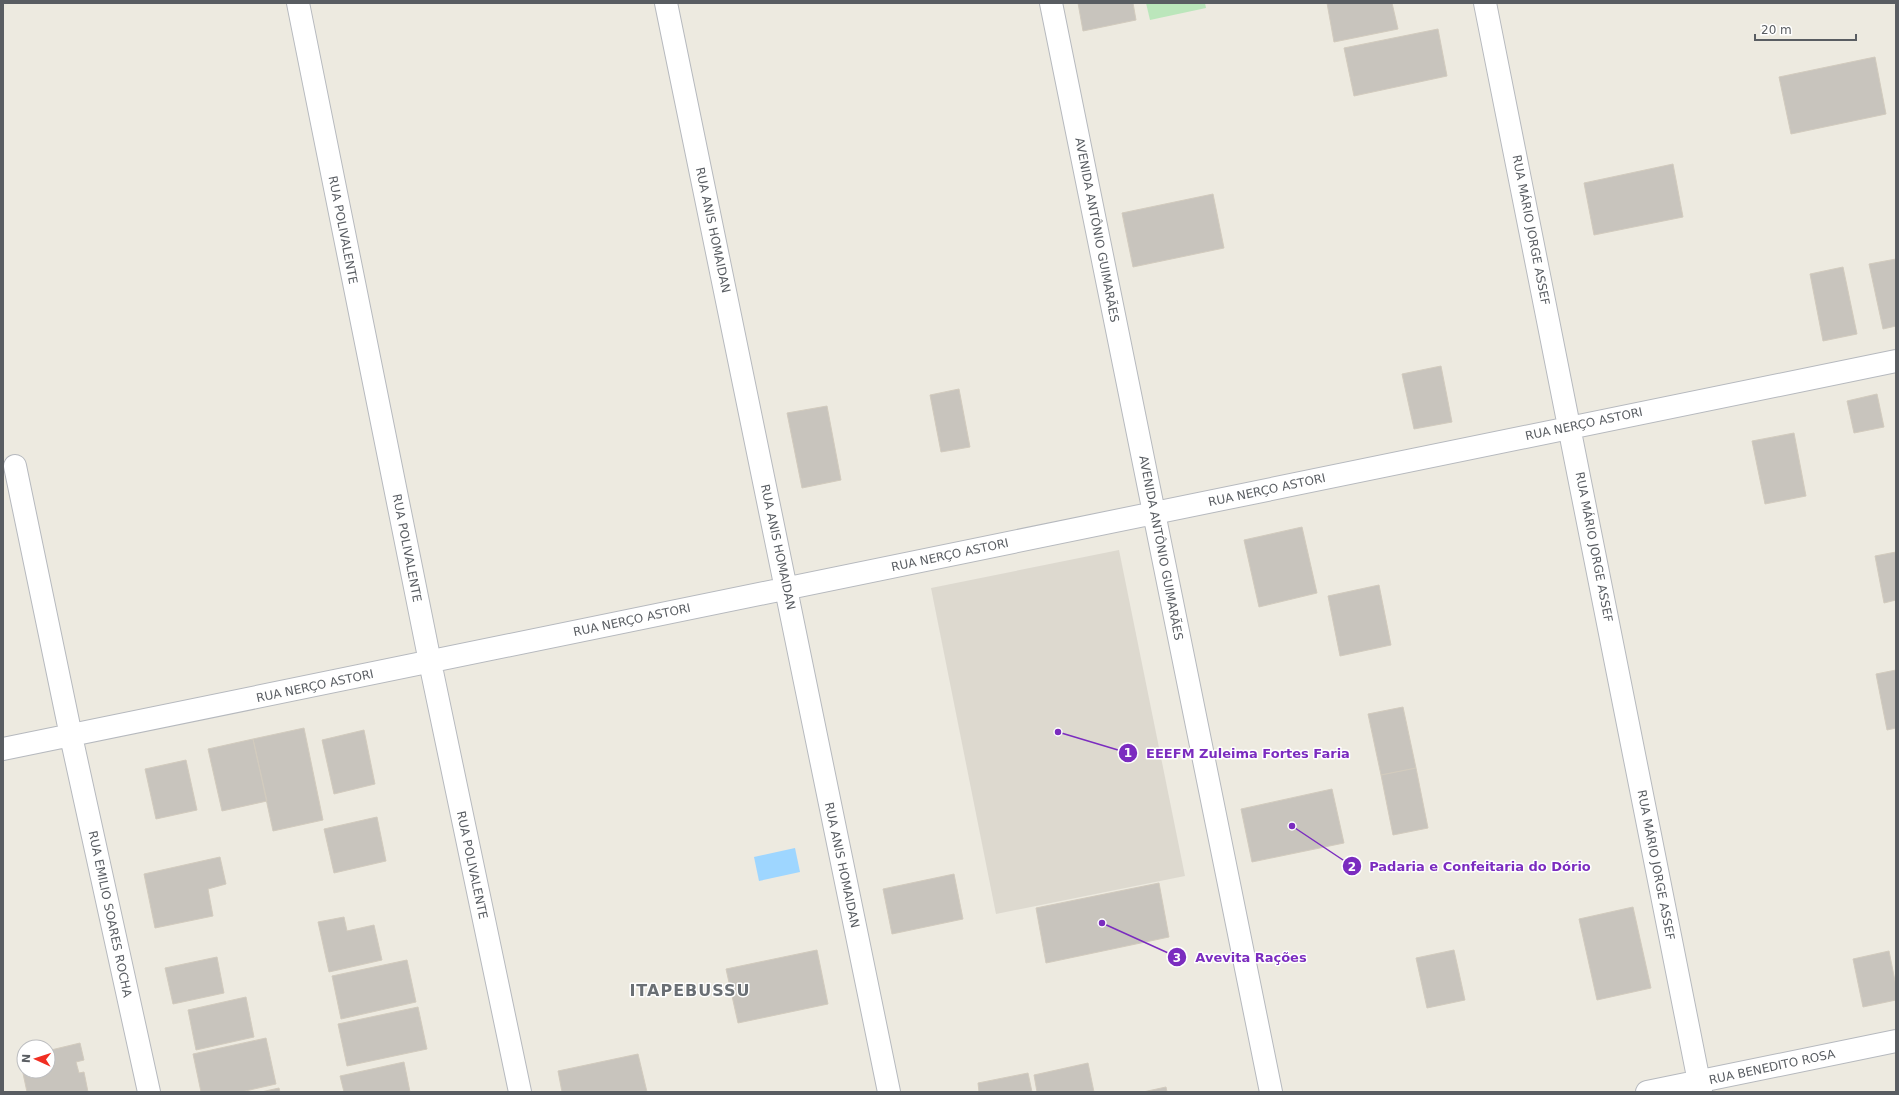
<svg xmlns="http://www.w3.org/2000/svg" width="1899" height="1095" viewBox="0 0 1899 1095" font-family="'DejaVu Sans',sans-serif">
<rect width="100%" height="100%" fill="#edeae0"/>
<path fill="#ddd9cf" d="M 1119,550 L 1185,876 L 996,914 L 931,588 Z"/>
<path fill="#bbe6bb" d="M 1146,3 L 1205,3 L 1206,8 L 1150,20 Z"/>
<path fill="#9ed6ff" d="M 795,848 L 800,872 L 759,881 L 754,857 Z"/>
<path fill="#c8c4bd" stroke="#d2cbbe" d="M 1078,3 L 1133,3 L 1136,20 L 1083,31 Z
M 1327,3 L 1392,3 L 1398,29 L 1334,42 Z
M 1438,29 L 1447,76 L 1354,96 L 1344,48 Z
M 1875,57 L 1886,114 L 1791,134 L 1779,77 Z
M 1673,164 L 1683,217 L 1594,235 L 1584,183 Z
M 1213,194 L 1224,248 L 1133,267 L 1122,213 Z
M 1896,259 L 1896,326 L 1883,329 L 1869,264 Z
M 1843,267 L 1857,334 L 1823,341 L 1810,274 Z
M 1441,366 L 1452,422 L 1414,429 L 1402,374 Z
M 959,389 L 970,447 L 941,452 L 930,395 Z
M 1877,394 L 1884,427 L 1854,433 L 1847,401 Z
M 827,406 L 841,480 L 802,488 L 787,413 Z
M 1794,433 L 1806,496 L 1765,504 L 1752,441 Z
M 1302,527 L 1317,593 L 1259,607 L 1244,540 Z
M 1896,552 L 1896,600 L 1884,603 L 1875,556 Z
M 1379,585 L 1391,645 L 1340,656 L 1328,596 Z
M 1896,670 L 1896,728 L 1887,730 L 1876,674 Z
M 1403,707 L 1416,768 L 1381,775 L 1368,714 Z
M 304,728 L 323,820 L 273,831 L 253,739 Z
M 364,730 L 375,784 L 334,794 L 322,740 Z
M 253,739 L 267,801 L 222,811 L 208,749 Z
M 186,760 L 197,810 L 156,819 L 145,769 Z
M 1416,768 L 1428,828 L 1393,835 L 1381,775 Z
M 1332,789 L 1344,843 L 1252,862 L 1241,809 Z
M 377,817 L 386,861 L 334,873 L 324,829 Z
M 220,857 L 226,884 L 208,889 L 213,916 L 155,928 L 144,874 Z
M 954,874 L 963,919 L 892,934 L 883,889 Z
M 1159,883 L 1169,937 L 1046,963 L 1036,908 Z
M 1633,907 L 1651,988 L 1597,1000 L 1579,919 Z
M 344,917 L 347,931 L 374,925 L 382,960 L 329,972 L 318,922 Z
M 817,950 L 828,1004 L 738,1023 L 726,969 Z
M 1454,950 L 1465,1000 L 1427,1008 L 1416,958 Z
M 1889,951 L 1896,986 L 1896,1000 L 1863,1007 L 1853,959 Z
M 217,957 L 224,993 L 173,1004 L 165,968 Z
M 407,960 L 416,1002 L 341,1019 L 332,976 Z
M 246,997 L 254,1037 L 196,1050 L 188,1010 Z
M 418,1007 L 427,1049 L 347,1066 L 338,1024 Z
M 266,1038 L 276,1084 L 241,1092 L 201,1092 L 193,1054 Z
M 80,1043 L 84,1060 L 76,1062 L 79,1073 L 84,1072 L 88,1092 L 27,1092 L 21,1064 L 24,1063 L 24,1071 L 48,1071 L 48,1058 L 52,1057 L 51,1050 Z
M 638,1054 L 647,1092 L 562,1092 L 558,1071 Z
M 404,1062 L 410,1092 L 344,1092 L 340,1076 Z
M 1088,1063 L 1094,1092 L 1037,1092 L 1034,1075 Z
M 1028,1073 L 1032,1092 L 979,1092 L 978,1083 Z
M 1166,1087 L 1167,1092 L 1143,1092 Z
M 279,1088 L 280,1092 L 261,1092 Z"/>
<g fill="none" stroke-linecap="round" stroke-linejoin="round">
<g stroke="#b6b9be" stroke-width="24">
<path id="minor" d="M 298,3 L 430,662 L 520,1092
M 666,3 L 889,1092
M 1051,3 L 1271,1092
M 1485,3 L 1701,1092
M 15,466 L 71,736 L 149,1092
M 3,749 L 1896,361
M 1647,1092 L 1896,1041"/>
</g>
<use href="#minor" stroke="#fff" stroke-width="22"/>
</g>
<g text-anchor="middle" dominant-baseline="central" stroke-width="3" stroke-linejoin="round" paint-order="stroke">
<g font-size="12" fill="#595d62" stroke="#fff">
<text transform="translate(343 230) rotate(79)">RUA POLIVALENTE</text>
<text transform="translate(713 230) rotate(78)">RUA ANIS HOMAIDAN</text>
<text transform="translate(1097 230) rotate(79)">AVENIDA ANTÔNIO GUIMARÃES</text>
<text transform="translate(1531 230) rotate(79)">RUA MÁRIO JORGE ASSEF</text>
<text transform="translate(1584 424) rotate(-12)">RUA NERÇO ASTORI</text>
<text transform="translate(1267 490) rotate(-12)">RUA NERÇO ASTORI</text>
<text transform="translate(778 547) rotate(78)">RUA ANIS HOMAIDAN</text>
<text transform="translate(1594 547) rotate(79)">RUA MÁRIO JORGE ASSEF</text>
<text transform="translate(407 548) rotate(79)">RUA POLIVALENTE</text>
<text transform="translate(1161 548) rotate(79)">AVENIDA ANTÔNIO GUIMARÃES</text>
<text transform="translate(950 555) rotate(-12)">RUA NERÇO ASTORI</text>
<text transform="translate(632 620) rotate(-12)">RUA NERÇO ASTORI</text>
<text transform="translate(315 686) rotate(-12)">RUA NERÇO ASTORI</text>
<text transform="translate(472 865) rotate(78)">RUA POLIVALENTE</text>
<text transform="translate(842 865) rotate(78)">RUA ANIS HOMAIDAN</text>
<text transform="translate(1656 865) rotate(79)">RUA MÁRIO JORGE ASSEF</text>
<text transform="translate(110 914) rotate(78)">RUA EMILIO SOARES ROCHA</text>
<text transform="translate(1772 1067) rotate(-12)">RUA BENEDITO ROSA</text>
</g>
<g font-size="16" font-weight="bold" letter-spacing="1" fill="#6a6f74" stroke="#fff">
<text x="690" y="990">ITAPEBUSSU</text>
</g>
</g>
<path fill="none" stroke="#7b2cbf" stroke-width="1.5" d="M1058 732L1128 753M1292 826L1352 866M1102 923L1177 957"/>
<g fill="#7b2cbf" stroke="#fff" stroke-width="1.5">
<circle cx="1058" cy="732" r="4"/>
<circle cx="1292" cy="826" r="4"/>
<circle cx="1102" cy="923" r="4"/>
<circle cx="1128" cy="753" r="10"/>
<circle cx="1352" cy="866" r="10"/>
<circle cx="1177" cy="957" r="10"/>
</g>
<g font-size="12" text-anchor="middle" font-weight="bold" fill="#fff">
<text x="1128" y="757">1</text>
<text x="1352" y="871">2</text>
<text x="1177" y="962">3</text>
</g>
<g font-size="13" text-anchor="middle" font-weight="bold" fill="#7b2cbf" stroke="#fff" stroke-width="3" stroke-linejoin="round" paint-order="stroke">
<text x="1248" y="758">EEEFM Zuleima Fortes Faria</text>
<text x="1480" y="871">Padaria e Confeitaria do Dório</text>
<text x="1251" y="962">Avevita Rações</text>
</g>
<rect width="1899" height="1095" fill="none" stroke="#595d62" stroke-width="8"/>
<g transform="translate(36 1059) rotate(273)"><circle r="19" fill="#ffffff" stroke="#bdbec0"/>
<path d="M0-3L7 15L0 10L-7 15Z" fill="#f12e22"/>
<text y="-6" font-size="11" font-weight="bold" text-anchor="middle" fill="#595d62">N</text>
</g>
<path d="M1755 34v6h101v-6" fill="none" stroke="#595d62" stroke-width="2"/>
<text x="1761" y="34" font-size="12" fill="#595d62" stroke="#ffffff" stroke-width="3" paint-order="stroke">20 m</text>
</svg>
